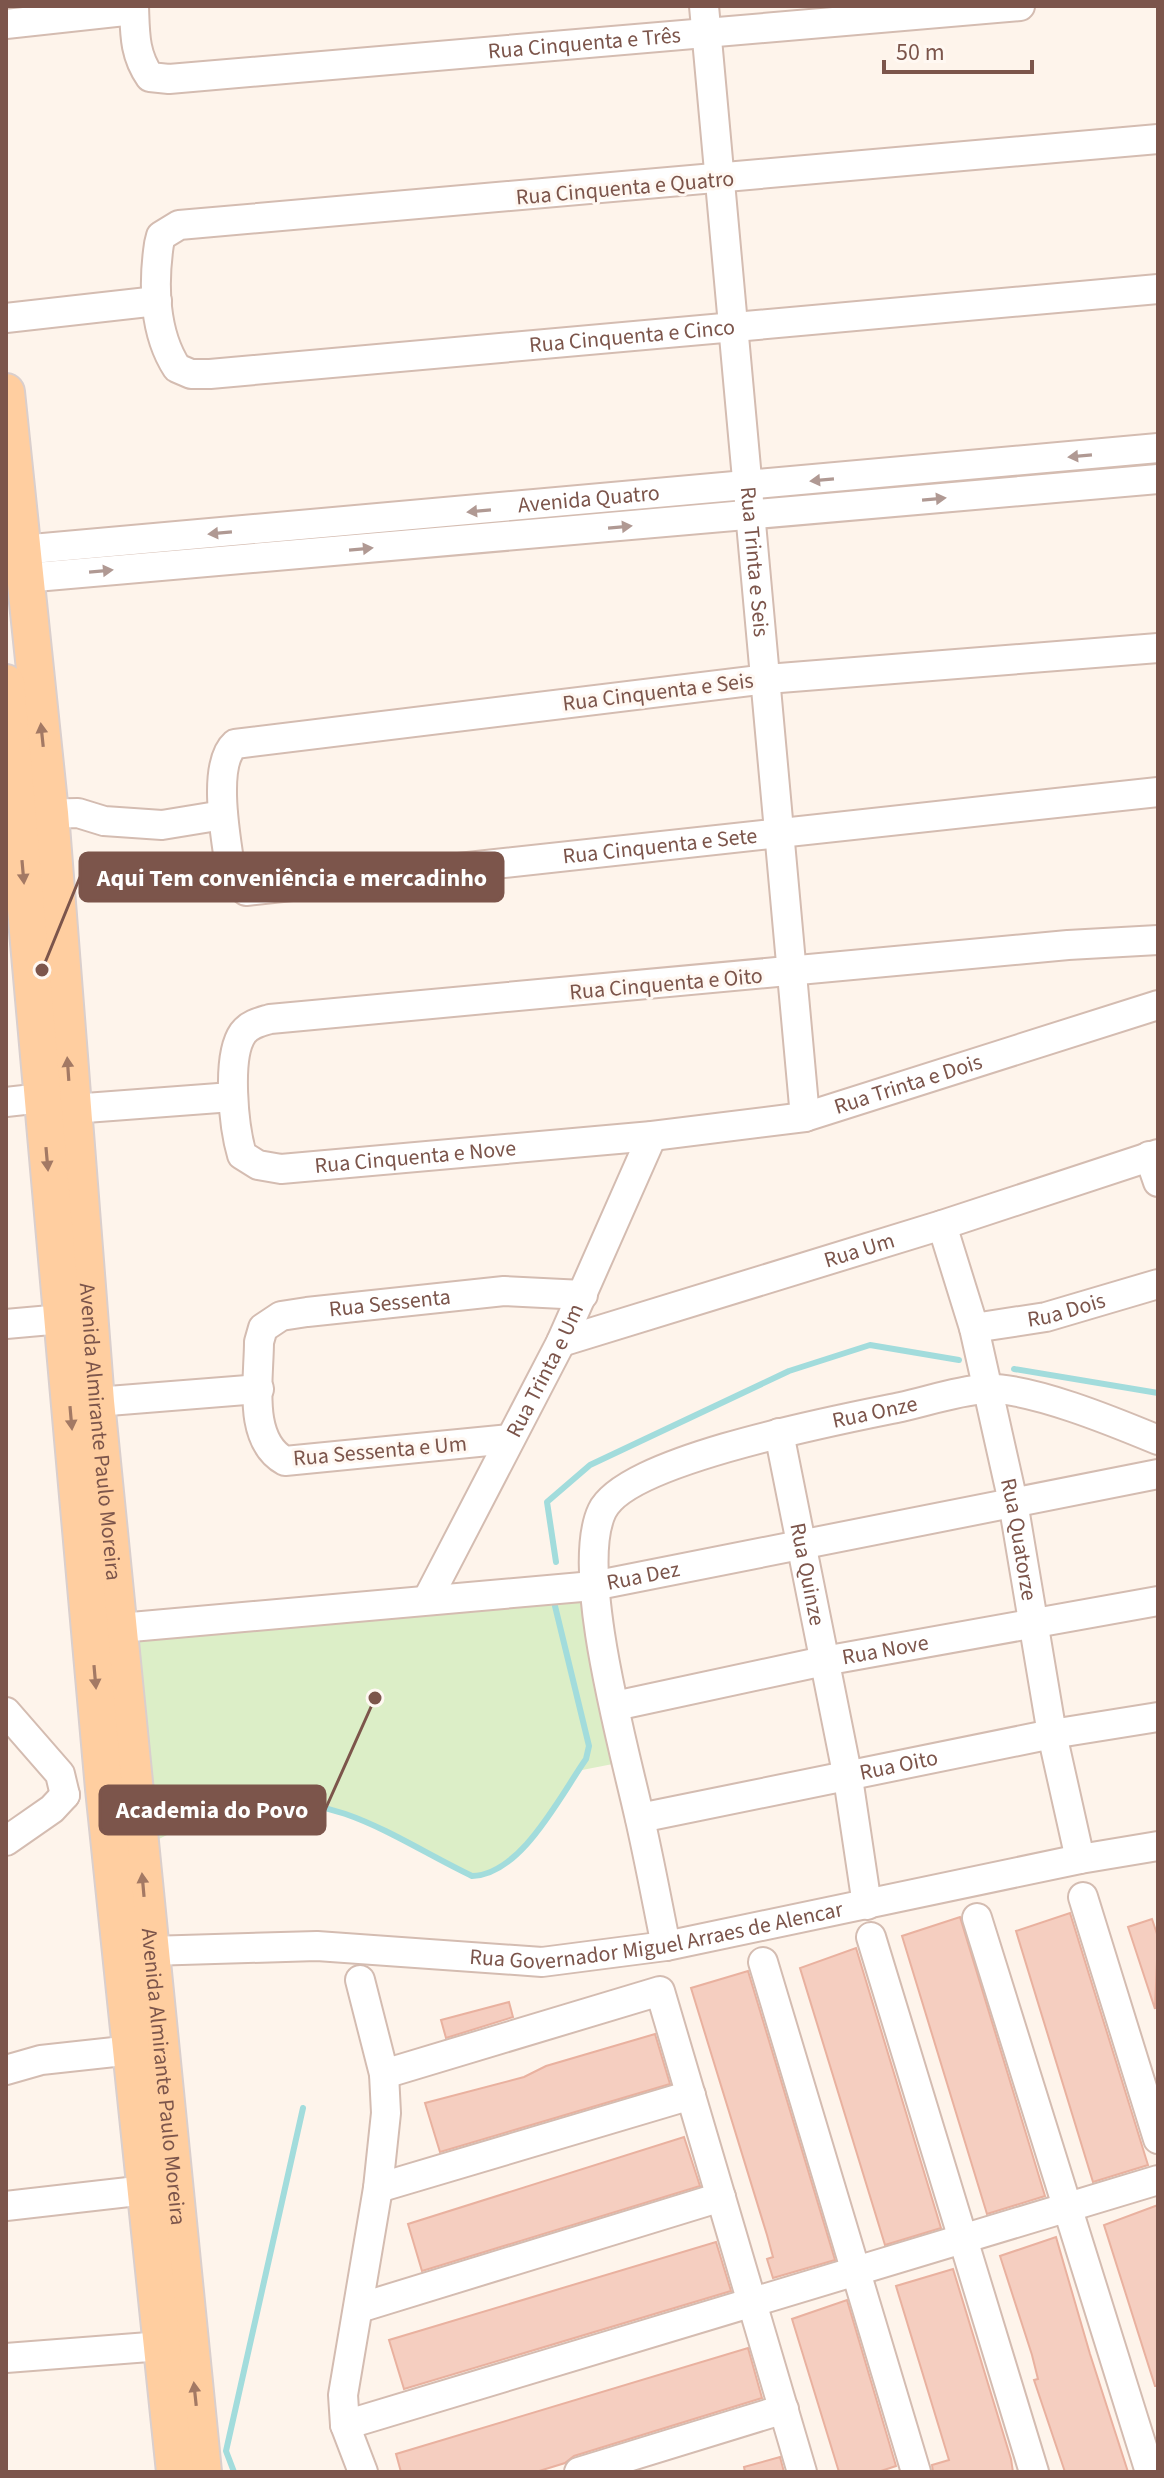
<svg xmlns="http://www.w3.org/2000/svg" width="1164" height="2478" viewBox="0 0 1164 2478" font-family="'Source Sans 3',sans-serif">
<rect width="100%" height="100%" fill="#fef4eb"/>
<path fill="#dceec7" d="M 587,1592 L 618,1763 L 577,1771 C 551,1807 522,1875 472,1876 C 398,1840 341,1795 254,1802 C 221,1805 186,1826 157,1840 L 137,1633 Z"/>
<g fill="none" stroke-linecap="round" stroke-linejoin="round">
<path stroke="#a2dcdc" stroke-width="6" d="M 1014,1369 L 1158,1393
M 556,1562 L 547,1502 L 590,1465 L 789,1371 L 870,1345 L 959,1360
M 162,1801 L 201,1819 C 219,1815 235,1804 254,1802 C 340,1794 399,1841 472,1876 C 521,1875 560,1796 586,1759 L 589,1746 L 555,1606
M 234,2472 L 226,2451 L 303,2108"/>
</g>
<path fill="#f5cec0" stroke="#e9b19f" stroke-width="2" d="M 1070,1913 L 1148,2165 L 1093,2182 L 1016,1931 Z
M 960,1917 L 1045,2196 L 987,2214 L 902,1936 Z
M 1152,1919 L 1158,1937 L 1155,2009 L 1128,1927 Z
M 856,1948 L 941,2228 L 885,2245 L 800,1968 Z
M 748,1971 L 835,2260 L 773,2278 L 767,2259 L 773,2257 L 767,2235 L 691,1988 Z
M 509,2002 L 513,2017 L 446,2038 L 441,2020 Z
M 655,2034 L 670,2084 L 440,2152 L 425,2103 L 524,2077 L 546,2066 Z
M 684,2137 L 700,2186 L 422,2271 L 408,2224 Z
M 1158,2205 L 1158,2386 L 1155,2386 L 1104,2225 Z
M 1056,2237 L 1090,2354 L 1128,2472 L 1065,2472 L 1034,2380 L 1038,2379 L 1032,2355 L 1000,2256 Z
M 716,2242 L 731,2291 L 404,2389 L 389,2340 Z
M 953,2269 L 1011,2459 L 1013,2472 L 933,2472 L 932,2465 L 949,2460 L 896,2286 Z
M 847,2300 L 896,2466 L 878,2472 L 839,2472 L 792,2319 Z
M 748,2348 L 762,2398 L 574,2456 L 565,2463 L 536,2472 L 401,2472 L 396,2454 Z
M 780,2457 L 784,2472 L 745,2472 L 744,2467 Z"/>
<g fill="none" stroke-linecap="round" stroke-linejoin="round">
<g stroke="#d4bcb1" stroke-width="32">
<g id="minor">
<path id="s1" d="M 134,6 C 135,33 134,54 150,77 L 169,79 L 1020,6"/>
<path id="s2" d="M 704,6 L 805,1117"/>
<path d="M 6,24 L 134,10"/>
<path id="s3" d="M 1158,139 L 179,225 L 161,236 L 159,244 C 153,284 154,333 177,368 L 191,374 L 210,374 L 1158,289"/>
<path d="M 6,318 L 157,301"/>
<path id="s4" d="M 21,550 L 1158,448"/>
<path d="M 24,578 L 1158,479"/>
<path id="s5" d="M 1158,648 L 767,679 L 235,744 C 210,766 228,849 232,880 L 246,891 L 1158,792"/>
<path d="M 31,814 L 78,813 L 104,821 L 162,825 L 223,815"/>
<path id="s6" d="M 1158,940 L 1068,945 L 270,1019 C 260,1022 250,1024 243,1033 C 226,1057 234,1128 242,1155 L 258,1165 L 281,1169 L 652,1136 L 805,1117 L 1158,1005"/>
<path d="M 6,1102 L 42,1098"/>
<path d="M 72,1109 L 232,1097"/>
<path d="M 1149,1156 L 1158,1182"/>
<path id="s7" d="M 942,1225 L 974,1328 L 1013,1502 L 1052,1734 L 1080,1859"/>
<path d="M 6,1324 L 62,1319"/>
<path id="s8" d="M 974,1328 L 1046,1317 L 1158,1284"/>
<path id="s9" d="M 561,1342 L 942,1225 L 1158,1154"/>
<path d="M 96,1402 L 259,1389"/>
<path id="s10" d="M 779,1433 L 848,1778 L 867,1905"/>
<path id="s11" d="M 510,1439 L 285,1461 C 247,1440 259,1379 259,1342 L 263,1328 L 281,1316 L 307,1312 L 504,1291 L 583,1295"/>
<path id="s12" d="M 427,1600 L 561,1342 L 652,1136"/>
<path id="s13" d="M 120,1628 L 593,1586 L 1158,1474"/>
<path id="s14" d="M 615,1706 L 824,1661 L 1158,1601"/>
<path d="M 6,1712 L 60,1774 L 65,1795"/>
<path id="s15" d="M 640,1818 L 1052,1734 L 1158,1717"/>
<path d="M 6,1841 L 52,1809 L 65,1795"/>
<path d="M 1083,1897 L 1158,2139"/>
<path d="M 977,1918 L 1150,2472"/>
<path d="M 871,1937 L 1034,2472"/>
<path id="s16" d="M 666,1946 C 657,1902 649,1858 639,1815 C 624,1748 574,1570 602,1511 C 627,1459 843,1419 901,1407 C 928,1401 957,1391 984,1389 C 1028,1386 1117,1423 1158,1440"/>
<path id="s17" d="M 149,1951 L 317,1946 L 542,1962 L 666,1946 L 1080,1859 L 1158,1846"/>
<path d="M 763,1962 L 916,2472"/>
<path d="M 360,1980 L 384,2074 L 386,2113 L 378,2188 L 343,2395 L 345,2425 L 363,2472"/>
<path d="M 6,2070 L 41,2060 L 151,2048"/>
<path d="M 384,2074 L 660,1991 L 802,2472"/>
<path d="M 378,2188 L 691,2095"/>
<path d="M 6,2206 L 146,2190"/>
<path d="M 359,2308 L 721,2197"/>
<path d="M 6,2358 L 162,2346"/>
<path d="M 345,2425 L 1158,2180"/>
<path d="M 579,2472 L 784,2409"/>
</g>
</g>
<g stroke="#dacfcd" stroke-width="40">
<g id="major">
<path id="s18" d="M 6,392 L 50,813 L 96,1402 L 203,2472"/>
<path d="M 6,683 L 104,1789 L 175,2472"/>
</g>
</g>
<use href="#minor" stroke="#fff" stroke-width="28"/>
<use href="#major" stroke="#ffcea0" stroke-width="36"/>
</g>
<defs><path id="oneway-solid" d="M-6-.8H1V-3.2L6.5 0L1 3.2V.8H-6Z" transform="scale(2)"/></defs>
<g fill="#b09993">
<use href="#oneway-solid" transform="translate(1080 456) rotate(175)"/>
<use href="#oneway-solid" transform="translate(822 480) rotate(175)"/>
<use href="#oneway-solid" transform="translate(934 499) rotate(-5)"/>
<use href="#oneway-solid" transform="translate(479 511) rotate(175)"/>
<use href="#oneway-solid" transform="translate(620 527) rotate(-5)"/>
<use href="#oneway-solid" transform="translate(220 533) rotate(175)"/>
<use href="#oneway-solid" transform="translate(361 549) rotate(-5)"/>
<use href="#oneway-solid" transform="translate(101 571) rotate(-5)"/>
</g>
<g fill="#a37964">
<use href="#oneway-solid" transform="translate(42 735) rotate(-96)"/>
<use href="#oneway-solid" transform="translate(23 872) rotate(85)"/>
<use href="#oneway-solid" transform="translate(68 1069) rotate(-94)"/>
<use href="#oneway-solid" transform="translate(47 1159) rotate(85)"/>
<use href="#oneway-solid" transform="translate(71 1418) rotate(85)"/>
<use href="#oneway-solid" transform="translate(95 1677) rotate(85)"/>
<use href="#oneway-solid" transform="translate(143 1885) rotate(-95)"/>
<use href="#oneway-solid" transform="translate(195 2394) rotate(-96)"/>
</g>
<g text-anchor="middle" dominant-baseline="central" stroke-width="6" stroke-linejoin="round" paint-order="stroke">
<g font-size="22" fill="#7c554b" stroke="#fff8f2">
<text stroke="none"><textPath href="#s1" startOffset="510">Rua Cinquenta e Três</textPath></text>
<text transform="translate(625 188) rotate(-5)">Rua Cinquenta e Quatro</text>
<text stroke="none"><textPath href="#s3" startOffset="1598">Rua Cinquenta e Cinco</textPath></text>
<text stroke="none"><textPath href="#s4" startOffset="570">Avenida Quatro</textPath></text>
<text stroke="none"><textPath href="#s2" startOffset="558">Rua Trinta e Seis</textPath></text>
<text transform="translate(658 692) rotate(-7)">Rua Cinquenta e Seis</text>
<text stroke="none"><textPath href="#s5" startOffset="1502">Rua Cinquenta e Sete</textPath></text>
<text transform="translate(666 984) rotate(-5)">Rua Cinquenta e Oito</text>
<text stroke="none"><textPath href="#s6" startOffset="1724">Rua Trinta e Dois</textPath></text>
<text stroke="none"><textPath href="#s6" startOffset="1224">Rua Cinquenta e Nove</textPath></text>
<text stroke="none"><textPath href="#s9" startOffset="312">Rua Um</textPath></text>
<text stroke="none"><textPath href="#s11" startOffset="500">Rua Sessenta</textPath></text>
<text stroke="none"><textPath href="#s8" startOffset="94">Rua Dois</textPath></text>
<text stroke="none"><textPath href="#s12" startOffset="258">Rua Trinta e Um</textPath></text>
<text stroke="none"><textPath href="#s16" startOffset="738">Rua Onze</textPath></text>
<text stroke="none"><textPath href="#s18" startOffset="1044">Avenida Almirante Paulo Moreira</textPath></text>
<text transform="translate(380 1451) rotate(-5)">Rua Sessenta e Um</text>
<text stroke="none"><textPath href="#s7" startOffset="324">Rua Quatorze</textPath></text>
<text stroke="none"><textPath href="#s10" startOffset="144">Rua Quinze</textPath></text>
<text stroke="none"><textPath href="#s13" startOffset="526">Rua Dez</textPath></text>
<text stroke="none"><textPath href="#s14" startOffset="276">Rua Nove</textPath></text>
<text stroke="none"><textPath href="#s15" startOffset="264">Rua Oito</textPath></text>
<text stroke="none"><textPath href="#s17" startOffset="510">Rua Governador Miguel Arraes de Alencar</textPath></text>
<text stroke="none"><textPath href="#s18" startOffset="1692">Avenida Almirante Paulo Moreira</textPath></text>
</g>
</g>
<path fill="none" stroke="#7c554b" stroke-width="3" d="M42 970L80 877M375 1698L325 1810"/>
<g fill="#7c554b" stroke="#fff8f2" stroke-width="3">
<circle cx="42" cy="970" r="8"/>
<circle cx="375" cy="1698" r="8"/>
</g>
<g fill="#7c554b" stroke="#7c554b" stroke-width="3">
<rect x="80" y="853" width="423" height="48" rx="8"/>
<rect x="100" y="1786" width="225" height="48" rx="8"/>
</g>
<g font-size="24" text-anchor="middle" font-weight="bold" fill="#fff">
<text x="292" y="886">Aqui Tem conveniência e mercadinho</text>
<text x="212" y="1818">Academia do Povo</text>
</g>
<rect width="1164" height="2478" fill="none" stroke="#7c554b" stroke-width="16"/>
<path d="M884 60v12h148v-12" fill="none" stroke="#7c554b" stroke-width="4"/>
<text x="896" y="60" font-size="24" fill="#7c554b" stroke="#fff8f2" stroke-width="6" paint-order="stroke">50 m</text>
</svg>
